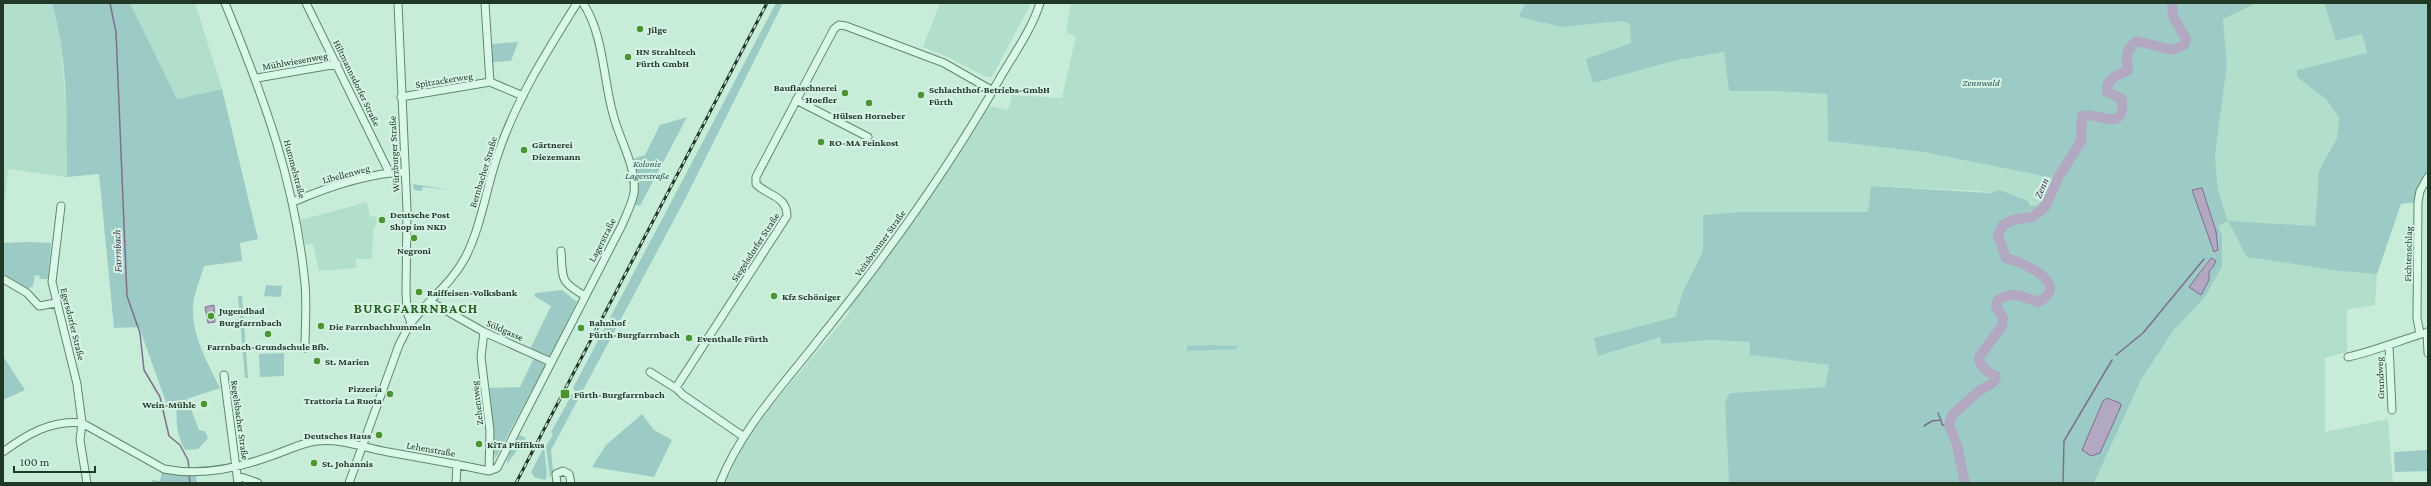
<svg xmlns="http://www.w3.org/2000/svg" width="2431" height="486" viewBox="0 0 2431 486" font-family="'Crimson Pro',serif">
<rect width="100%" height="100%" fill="#c7edd8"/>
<path fill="#b2dfcc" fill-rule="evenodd" d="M 3,3 L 52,3 L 60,31 L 67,124 L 67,177 L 8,169 L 3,216 Z
M 130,3 L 195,3 L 222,89 L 177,99 Z
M 940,3 L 1031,3 L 992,77 L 986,77 L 950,58 L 923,47 Z
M 1071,3 L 1526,3 L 1518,17 L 1562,27 L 1623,21 L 1630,24 L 1631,43 L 1586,59 L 1673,61 L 1724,52 L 1729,91 L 1774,91 L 1827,94 L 1828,141 L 1923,152 L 2055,178 L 2038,205 L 2030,206 L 2031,202 L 2000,190 L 1990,193 L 1979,191 L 1871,186 L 1868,212 L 1740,212 L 1703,215 L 1703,251 L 1683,291 L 1675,317 L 1594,338 L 1660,337 L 1661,344 L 1710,340 L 1751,342 L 1750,355 L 1829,365 L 1825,387 L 1730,393 L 1725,402 L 1729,483 L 725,483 L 743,446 L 769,409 L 850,312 L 849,308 L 970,138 L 989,106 L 1008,110 L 1012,95 L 1062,98 L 1076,36 L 1066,33 ZM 1212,345 L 1237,346 L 1237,348 L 1187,351 L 1187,346 Z
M 2257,3 L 2324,3 L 2336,41 L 2362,34 L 2367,54 L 2297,77 L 2326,99 L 2339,116 L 2338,138 L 2319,171 L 2315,226 L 2228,222 L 2340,271 L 2377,274 L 2375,305 L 2347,310 L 2347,352 L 2325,358 L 2325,432 L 2388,419 L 2393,483 L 2094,483 L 2141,380 L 2173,331 L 2205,297 L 2222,235 L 2218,226 L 2228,221 L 2218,190 L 2215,156 L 2227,65 L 2223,19 Z
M 367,202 L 370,217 L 376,216 L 377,223 L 373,231 L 372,259 L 356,259 L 356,268 L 319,271 L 313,244 L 305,245 L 301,220 Z"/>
<path fill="#9bcbc4" d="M 52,3 L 130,3 L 177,99 L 222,89 L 258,239 L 240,243 L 242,261 L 204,266 C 201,276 197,287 194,298 C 188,330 207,361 220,388 L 187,399 L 199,430 L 205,431 L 208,438 L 198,449 L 185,450 C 176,433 176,421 177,402 L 167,405 L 139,327 L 114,328 L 99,174 L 67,177 C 67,119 68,58 52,3 Z
M 776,3 L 783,3 L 684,201 L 551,450 L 553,470 L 550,478 L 546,446 L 553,435 L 551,432 L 575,389 L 573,388 Z
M 1526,3 L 2257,3 L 2223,19 L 2227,65 L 2215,156 L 2218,190 L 2228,221 L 2315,226 L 2319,171 L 2337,138 L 2339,117 L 2326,99 L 2297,77 L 2297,70 L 2367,53 L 2362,34 L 2336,41 L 2324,3 L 2428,3 L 2428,174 C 2420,182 2418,191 2417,202 L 2401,204 L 2377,274 L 2340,271 L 2247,257 L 2228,221 L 2218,226 L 2222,235 L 2222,266 L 2205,297 L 2173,331 L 2141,380 L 2094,483 L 1729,483 L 1725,402 L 1730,393 L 1825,387 L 1829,365 L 1750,355 L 1750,342 L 1710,340 L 1661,344 L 1660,337 L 1598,356 L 1594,338 L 1675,317 L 1683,291 L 1703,251 L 1703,215 L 1740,212 L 1868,212 L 1871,186 L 1990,193 L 2000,190 L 2028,201 L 2031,206 L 2038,205 L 2054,178 L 1923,152 L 1828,141 L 1827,94 L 1774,91 L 1729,91 L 1724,52 L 1673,61 L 1593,83 L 1586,59 L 1631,43 L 1630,24 L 1623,21 L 1562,27 L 1518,17 Z
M 518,42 L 511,61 L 493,62 L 492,44 Z
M 687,117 L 640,206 L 633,204 L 638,188 L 633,159 L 645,155 L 660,125 Z
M 413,184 L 450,190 L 423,187 L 422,191 L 414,190 Z
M 30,242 L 51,243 L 48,279 L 39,279 L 40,276 L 35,275 L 33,286 L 26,290 L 13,280 L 3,277 L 3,243 Z
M 266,285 L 282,286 L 281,297 L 264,296 Z
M 562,290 L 577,302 L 549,357 L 530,349 L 551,306 L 534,296 L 536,293 Z
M 238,296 L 242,296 L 248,378 L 245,378 Z
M 1212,345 L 1237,346 L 1237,349 L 1187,351 L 1187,346 Z
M 284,353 L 284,376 L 260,377 L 259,354 Z
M 3,356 L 25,390 L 3,400 Z
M 534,358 L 546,364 L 495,459 L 488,388 L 520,387 Z
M 642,414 L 654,430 L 672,440 L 654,477 L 592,467 L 606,445 Z
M 519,435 L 526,438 L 507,464 L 507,460 Z
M 544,447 L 547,476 L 545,480 L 534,477 L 531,472 Z
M 2427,450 L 2428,471 L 2395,472 L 2394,452 Z
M 162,471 L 196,476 L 197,483 L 152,483 L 152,480 L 160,481 Z"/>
<path fill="#b3a8c1" stroke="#7f6f8f" d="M 2202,188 L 2216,231 L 2218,250 L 2214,252 L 2192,190 Z
M 2211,258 L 2216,261 L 2213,267 L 2209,271 L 2209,280 L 2201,295 L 2189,287 Z
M 214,305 L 215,322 L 208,323 L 205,307 Z
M 2107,398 L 2120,403 L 2121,406 L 2100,453 L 2091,456 L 2082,450 L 2103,401 Z"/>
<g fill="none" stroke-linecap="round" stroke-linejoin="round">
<path stroke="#7f6f8f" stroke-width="1.5" d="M 110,3 L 116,32 L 127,296 L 140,333 L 144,370 L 160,397 L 169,436 L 180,445 L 188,460 L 189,469
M 2116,355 L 2143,333 L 2204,259
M 1938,413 L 1941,420
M 1924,426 L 1932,421 L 1941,420 L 1942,425 L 1949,425
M 189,475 L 190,483
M 2063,483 L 2064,441 L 2112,360"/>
<path stroke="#b3a8c1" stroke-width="10" d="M 1965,483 L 1957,445 L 1949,425 L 1952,415 L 1979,391 L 1994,382 L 1996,376 C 1988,373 1979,366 1979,357 L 2002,326 L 2003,318 L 1996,306 L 1998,300 C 2013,291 2022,296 2038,302 C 2073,284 2022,262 2006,258 L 1998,235 L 2003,225 L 2013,220 L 2033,217 L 2046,206 L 2058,178 L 2081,141 L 2082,116 C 2098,111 2126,135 2122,99 L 2107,92 C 2106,78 2117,76 2128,70 C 2126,56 2125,50 2137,41 L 2172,50 L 2184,45 L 2186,39 L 2173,16 L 2172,3"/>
<g stroke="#5d8869" stroke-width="9">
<path id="minor" d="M 225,3 C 264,98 295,181 305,284 C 307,306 305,326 305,348
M 306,3 L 389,172
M 398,3 L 407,210 L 406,291 L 407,312 L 411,323
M 485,3 L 490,82 L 523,96
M 257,78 L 337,64
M 401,97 L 490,82
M 796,100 L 868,137
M 293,202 C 328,187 367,173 405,172
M 61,206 L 52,282 L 77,384 L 82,423 L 80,440 L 87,483
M 561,251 C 563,279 559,281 585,296
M 5,280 L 27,293 L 39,306 L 56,303
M 431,302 L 484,332 L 551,362
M 484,332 L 481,357 L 490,431 L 489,471
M 2427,332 L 2428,353
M 2420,334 L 2417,318 L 2418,202 L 2420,191 L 2428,177
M 2389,345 L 2392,410
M 2348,357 C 2375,351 2401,340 2428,332
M 650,372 L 677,389
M 224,375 L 238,483
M 744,437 L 683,395 L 677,389 L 677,386 L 787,216 C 787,196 768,196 756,184 L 756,177 L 834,29 L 839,25 L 846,26 L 944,63 L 993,91
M 3,452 C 26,435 52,419 82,423 L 164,469 C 199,476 235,469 268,457 C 284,452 300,443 317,441 C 342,438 364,448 388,452 C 422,458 456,464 489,471 L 497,468 L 622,225 C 626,215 632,204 634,193 C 637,167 619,139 613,114 C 603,79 604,35 583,3
M 238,476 L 258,483
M 349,483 L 399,345 C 403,338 406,330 411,323 C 428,300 451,284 465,258 C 482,225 486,188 498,154 C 516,100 547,51 577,3
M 456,483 L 457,464
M 557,483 L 556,474 L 563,471 L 569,474 L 571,483
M 720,483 C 741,429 784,384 819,339 C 886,256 948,170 1000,78 C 1014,54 1032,29 1040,3"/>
</g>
<use href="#minor" stroke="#daf8e7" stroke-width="7"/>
<g stroke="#203926" stroke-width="3">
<path id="rail" d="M 516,483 L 767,3"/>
</g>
<use href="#rail" stroke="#d6f4e4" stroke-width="1.5" stroke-dasharray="4.5" stroke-linecap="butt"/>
</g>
<g fill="#4b952f" stroke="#d6f4e4" stroke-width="1.5">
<circle cx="640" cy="29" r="4"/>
<circle cx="628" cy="57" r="4"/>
<circle cx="845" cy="93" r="4"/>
<circle cx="921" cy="95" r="4"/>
<circle cx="869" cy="103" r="4"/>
<circle cx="821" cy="142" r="4"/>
<circle cx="524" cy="150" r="4"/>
<circle cx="382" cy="220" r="4"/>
<circle cx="414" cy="238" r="4"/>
<circle cx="419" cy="292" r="4"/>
<circle cx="774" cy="296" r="4"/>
<circle cx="211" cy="316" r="4"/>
<circle cx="321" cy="326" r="4"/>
<circle cx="581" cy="328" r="4"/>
<circle cx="268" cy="334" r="4"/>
<circle cx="689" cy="338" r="4"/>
<circle cx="317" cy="361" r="4"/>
<circle cx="390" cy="394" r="4"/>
<rect x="560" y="389" width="10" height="10" rx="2"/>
<circle cx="204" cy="404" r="4"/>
<circle cx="379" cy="435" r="4"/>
<circle cx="479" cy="444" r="4"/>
<circle cx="314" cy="463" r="4"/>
</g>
<g text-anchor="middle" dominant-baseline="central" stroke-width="4" stroke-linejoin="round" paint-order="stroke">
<g font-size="10" font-weight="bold" fill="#203926" stroke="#d6f4e4" text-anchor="start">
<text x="648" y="29">Jilge</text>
<text x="636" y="51">HN Strahltech<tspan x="636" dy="12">Fürth GmbH</tspan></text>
<text x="837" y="87" text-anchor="end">Bauflaschnerei<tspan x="837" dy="12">Hoefler</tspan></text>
<text x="929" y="89">Schlachthof-Betriebs-GmbH<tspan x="929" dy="12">Fürth</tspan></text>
<text x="869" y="115" text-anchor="middle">Hülsen Horneber</text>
<text x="829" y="142">RO-MA Feinkost</text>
<text x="532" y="144">Gärtnerei<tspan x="532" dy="12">Diezemann</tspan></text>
<text x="390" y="214">Deutsche Post<tspan x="390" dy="12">Shop im NKD</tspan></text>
<text x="414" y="250" text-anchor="middle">Negroni</text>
<text x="427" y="292">Raiffeisen-Volksbank</text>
<text x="782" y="296">Kfz Schöniger</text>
<text x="219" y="310">Jugendbad<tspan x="219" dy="12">Burgfarrnbach</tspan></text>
<text x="589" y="322">Bahnhof<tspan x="589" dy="12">Fürth-Burgfarrnbach</tspan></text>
<text x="329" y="326">Die Farrnbachhummeln</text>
<text x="697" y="338">Eventhalle Fürth</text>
<text x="268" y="346" text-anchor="middle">Farrnbach-Grundschule Bfb.</text>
<text x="325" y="361">St. Marien</text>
<text x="382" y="388" text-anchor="end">Pizzeria<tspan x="382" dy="12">Trattoria La Ruota</tspan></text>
<text x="574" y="394">Fürth-Burgfarrnbach</text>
<text x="196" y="404" text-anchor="end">Wein-Mühle</text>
<text x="371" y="435" text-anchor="end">Deutsches Haus</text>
<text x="487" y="444">KiTa Pfiffikus</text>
<text x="322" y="463">St. Johannis</text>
</g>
<g font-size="10" fill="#203926" stroke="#d6f4e4">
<text transform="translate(295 61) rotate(-10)">Mühlwiesenweg</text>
<text transform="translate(444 80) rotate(-9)">Spitzackerweg</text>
<text transform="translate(357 83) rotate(64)">Hiltmannsdorfer Straße</text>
<text transform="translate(394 154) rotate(-93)">Würzburger Straße</text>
<text transform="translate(295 169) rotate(75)">Hummelstraße</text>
<text transform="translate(483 172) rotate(-73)">Bernbacher Straße</text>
<text transform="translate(346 174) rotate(-15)">Libellenweg</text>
<text transform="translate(602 240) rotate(-63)">Lagerstraße</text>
<text transform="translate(880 243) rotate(-54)">Veitsbronner Straße</text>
<text transform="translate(755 247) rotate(-57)">Siegelsdorfer Straße</text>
<text transform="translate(2408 254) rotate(-89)">Fichtenschlag</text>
<text transform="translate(73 324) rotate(76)">Egersdorfer Straße</text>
<text transform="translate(505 330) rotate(24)">Söldgasse</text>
<text transform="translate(2380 378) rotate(-92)">Grundweg</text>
<text transform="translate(477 403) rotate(-97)">Zehentweg</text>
<text transform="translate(240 420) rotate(82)">Regelsbacher Straße</text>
<text transform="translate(431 449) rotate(10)">Lehenstraße</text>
</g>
<g font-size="10" font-style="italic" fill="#275454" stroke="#d6f4e4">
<text x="1981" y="82">Zennwald</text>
<text x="647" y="163">Kolonie<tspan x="647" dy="12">Lagerstraße</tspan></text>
</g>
<g font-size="11" font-style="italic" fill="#4b3058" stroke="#d6f4e4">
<text transform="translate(2041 188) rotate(-66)">Zenn</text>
<text transform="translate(117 251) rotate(-92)">Farrnbach</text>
</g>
<g font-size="14" font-weight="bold" letter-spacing="1" fill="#256421" stroke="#d6f4e4">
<text x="416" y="308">BURGFARRNBACH</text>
</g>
</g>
<rect width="2431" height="486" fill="none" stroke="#203926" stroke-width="8"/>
<path d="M14 466v6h81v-6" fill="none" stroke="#203926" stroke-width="2"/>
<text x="20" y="466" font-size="12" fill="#203926" stroke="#d6f4e4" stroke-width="3" paint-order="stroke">100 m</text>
</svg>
